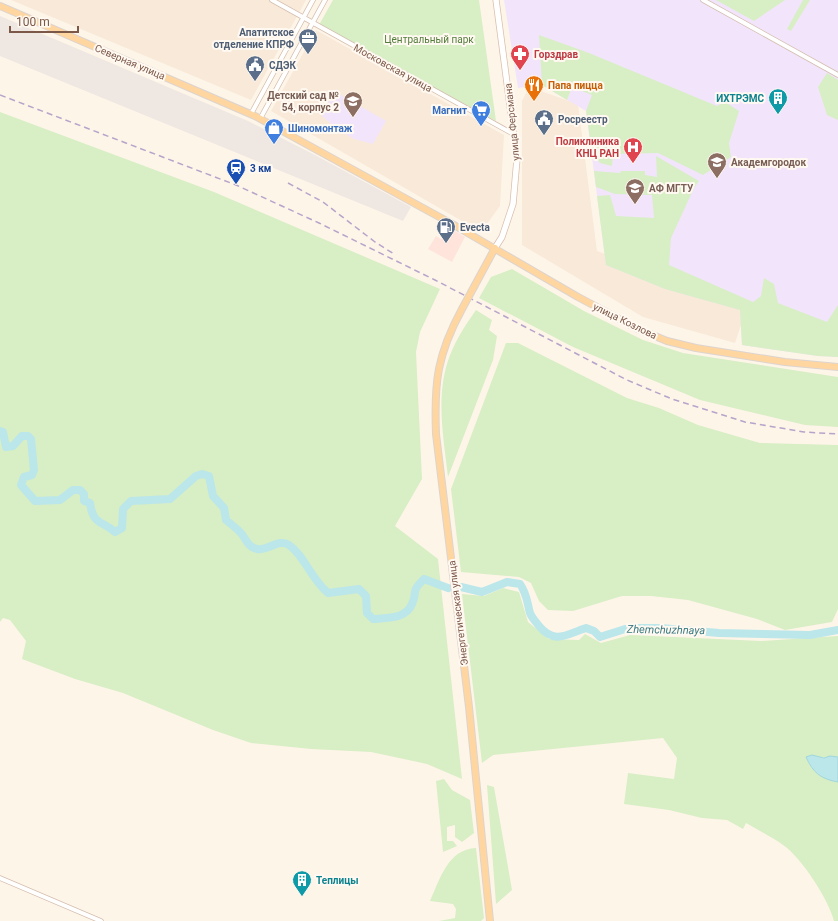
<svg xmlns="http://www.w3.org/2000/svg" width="838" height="921" viewBox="0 0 838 921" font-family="Roboto,sans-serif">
<rect width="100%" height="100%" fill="#fef5e9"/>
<path fill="#f9e9d9" d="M 11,0 L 306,0 L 251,100 Z
M 316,30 L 504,135 L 500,206 L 481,232 L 271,111 Z
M 529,87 L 578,104 L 597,251 L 747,307 L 735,343 L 643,317 L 522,245 L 522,101 Z"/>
<path fill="#ffe4dc" d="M 448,227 L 465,237 L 452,262 L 428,249 L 436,236 L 441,239 Z"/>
<path fill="#efe7e2" d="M 0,16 L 248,121 L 315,155 L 411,207 L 403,221 L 0,56 Z"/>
<path fill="#f2e5fb" d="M 504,0 L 838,0 L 838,357 L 818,356 L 742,345 L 740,310 L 665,289 L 606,265 L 586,111 L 542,85 L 518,88 Z
M 334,91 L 386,121 L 373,144 L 354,139 L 337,129 L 322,116 Z"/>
<path fill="#d8eec5" d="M 333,0 L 479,0 L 496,121 L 319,25 Z
M 716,0 L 785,0 L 754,21 Z
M 803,0 L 810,0 L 791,31 L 787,29 Z
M 539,35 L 589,53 L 717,106 L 725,102 L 739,111 L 729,143 L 731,157 L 703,175 L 658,153 L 613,154 L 612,166 L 600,163 L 592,153 L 586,111 L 592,95 L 572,87 L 567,100 L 542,85 Z
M 827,73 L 838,80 L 838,120 L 827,115 L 818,87 Z
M 0,112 L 214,192 L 440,289 L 420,332 L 416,352 L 422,479 L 395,526 L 438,559 L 462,779 L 427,764 L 371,752 L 311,749 L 251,743 L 213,730 L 123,693 L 75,679 L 22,659 L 26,641 L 10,620 L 3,618 L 0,622 Z
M 656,156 L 699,181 L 694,188 L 671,238 L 669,265 L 753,302 L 761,296 L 764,278 L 774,284 L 778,303 L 827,322 L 838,305 L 838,357 L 818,356 L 742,345 L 740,310 L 665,289 L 606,265 L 597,196 L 610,195 L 616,216 L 654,218 L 652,195 L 615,194 L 596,187 L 594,171 L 620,173 L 621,171 L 645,171 L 645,175 L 657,177 Z
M 512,269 L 584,311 L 643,340 L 683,353 L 838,377 L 838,427 L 805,425 L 700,400 L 573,347 L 479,298 L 491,277 Z
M 476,310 L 492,320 L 489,330 L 497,336 L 493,360 L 448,477 C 444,441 436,400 447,364 C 453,344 464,327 476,310 Z
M 506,343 L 518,343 L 627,398 L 659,408 L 698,425 L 760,443 L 838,445 L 838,609 L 832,622 L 785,630 L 757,619 L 688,600 L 651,596 L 622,596 L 573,611 L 548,610 L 539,601 L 531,583 L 519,577 L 461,572 L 451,489 Z
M 503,588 L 519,592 L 528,622 L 549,639 L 579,640 L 585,634 L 601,643 L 630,635 L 761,641 L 838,636 L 838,757 L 806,757 C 813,774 821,778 838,782 L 838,921 L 834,921 C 829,900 801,857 783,845 C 772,837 758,830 746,823 L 743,829 L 727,820 L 702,818 L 669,810 L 624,804 L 628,773 L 674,779 L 677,758 L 663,738 L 493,755 L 482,763 L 462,594 L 484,596 Z
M 444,779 L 452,790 L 470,800 L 474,833 L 462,842 L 455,837 L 455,825 L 447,827 L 447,841 L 453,841 L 457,846 L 443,852 L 436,781 Z
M 487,785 L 494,787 L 512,890 L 496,904 Z
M 476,848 L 484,918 L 481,921 L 439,921 L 455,918 L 456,909 L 453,904 L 430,901 C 440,879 448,849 476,848 Z"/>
<path fill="#bbe6ea" stroke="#a0d7dd" d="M 812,755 L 824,758 L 830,756 L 838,757 L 838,782 C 821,779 813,773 806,757 Z"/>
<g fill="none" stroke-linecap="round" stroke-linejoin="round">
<path stroke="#bbe6ea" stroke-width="8" d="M 0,431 L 3,432 L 6,447 L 13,446 L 22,436 L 28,436 L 31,439 L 34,470 L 32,475 L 24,477 L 21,485 L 35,501 L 60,500 L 73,490 L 80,490 L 84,494 L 84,501 L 90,503 C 93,525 101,520 115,532 L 122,528 L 123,509 L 131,501 L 170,499 L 196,476 L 202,474 L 209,476 L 213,496 L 224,508 L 226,520 C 231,524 236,528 240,532 C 246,538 247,547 257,549 C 268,551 279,538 289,545 C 304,555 311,579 328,593 L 359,589 L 366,596 L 367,613 L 373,619 C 387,618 406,619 412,604 C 418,590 410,593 424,579 L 448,588
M 461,587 L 482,592 L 507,582 L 520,584 C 527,594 527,602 530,613 C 532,618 536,622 539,626 C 555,645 567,634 586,628 L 594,631 L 600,637 L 625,629 L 639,628 L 661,628 L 719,633 L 810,635 L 838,630"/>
<g stroke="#d4beaf" stroke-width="5.5">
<path id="street" d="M 272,0 L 515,135
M 703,0 L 838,75
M 251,114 L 313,0
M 260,119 L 325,0
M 0,878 L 101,921"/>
</g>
<g stroke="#dabfaf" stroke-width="7">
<path id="secondary" d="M 495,248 L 502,237 L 513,204 L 517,159 L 496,0"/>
</g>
<g stroke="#ddd4d0" stroke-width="8">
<path id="primary" d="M 0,6 L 255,116 L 454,225 L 578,297 L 638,329 L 667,341 L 696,348 L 785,362 L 838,367
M 475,285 L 495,248
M 462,309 C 437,355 434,382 436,434 L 469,707 L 490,921"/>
</g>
<use href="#street" stroke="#fff" stroke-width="4"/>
<use href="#secondary" stroke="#fff" stroke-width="5.5"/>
<use href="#primary" stroke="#ffd69f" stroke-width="6"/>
<path stroke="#b7a4ca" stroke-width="1.5" stroke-dasharray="6 4" stroke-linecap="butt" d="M 0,95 L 236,185 L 319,223 L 435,280 L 627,380 L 672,399 L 745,422 L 804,432 L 838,434
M 288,183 L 323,202 L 375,242 L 394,254"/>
<g stroke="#ddd4d0" stroke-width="8" stroke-linecap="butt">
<path id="primary-bridge" d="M 462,309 L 475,285"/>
</g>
<use href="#primary-bridge" stroke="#ffd69f" stroke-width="6"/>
</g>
<defs>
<g id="office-pin" transform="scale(1)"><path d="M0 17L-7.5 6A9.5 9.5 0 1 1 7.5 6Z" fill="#5c6f8a" stroke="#fff9f1"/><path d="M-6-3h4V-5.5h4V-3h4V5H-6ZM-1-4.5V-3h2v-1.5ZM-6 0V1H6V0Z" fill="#fff"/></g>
<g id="pharmacy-pin" transform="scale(1)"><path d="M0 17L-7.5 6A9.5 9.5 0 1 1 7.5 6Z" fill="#e0444e" stroke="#fff9f1"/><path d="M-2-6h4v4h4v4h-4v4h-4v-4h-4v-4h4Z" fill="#fff"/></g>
<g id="civic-pin" transform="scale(1)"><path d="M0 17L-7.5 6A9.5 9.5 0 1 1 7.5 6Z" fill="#5c6f8a" stroke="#fff9f1"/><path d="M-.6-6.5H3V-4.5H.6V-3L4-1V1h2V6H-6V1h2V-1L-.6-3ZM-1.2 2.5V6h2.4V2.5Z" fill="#fff"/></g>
<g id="restaurant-pin" transform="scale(1)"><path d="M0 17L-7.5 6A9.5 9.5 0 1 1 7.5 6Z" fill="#e8710a" stroke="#fff9f1"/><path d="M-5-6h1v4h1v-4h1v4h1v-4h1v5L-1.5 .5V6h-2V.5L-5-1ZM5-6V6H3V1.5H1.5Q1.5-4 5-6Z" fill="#fff"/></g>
<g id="building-pin" transform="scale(1)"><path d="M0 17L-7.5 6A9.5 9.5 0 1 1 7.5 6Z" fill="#0f9aa8" stroke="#fff9f1"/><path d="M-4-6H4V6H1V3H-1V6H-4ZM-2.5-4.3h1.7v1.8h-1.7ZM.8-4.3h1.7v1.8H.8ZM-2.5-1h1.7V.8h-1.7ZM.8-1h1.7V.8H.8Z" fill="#fff"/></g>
<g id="school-pin" transform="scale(1)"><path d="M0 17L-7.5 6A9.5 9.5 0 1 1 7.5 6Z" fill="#8d6e63" stroke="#fff9f1"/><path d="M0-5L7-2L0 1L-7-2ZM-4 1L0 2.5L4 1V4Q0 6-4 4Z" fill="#fff"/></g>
<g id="supermarket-pin" transform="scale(1)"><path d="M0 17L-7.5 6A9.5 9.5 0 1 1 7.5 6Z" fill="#3f7fe0" stroke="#fff9f1"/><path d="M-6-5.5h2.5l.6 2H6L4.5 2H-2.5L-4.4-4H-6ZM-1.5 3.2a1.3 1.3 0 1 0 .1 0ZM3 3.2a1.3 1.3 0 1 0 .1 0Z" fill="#fff"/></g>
<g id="shop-pin" transform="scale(1)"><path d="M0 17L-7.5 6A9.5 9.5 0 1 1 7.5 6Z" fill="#3f7fe0" stroke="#fff9f1"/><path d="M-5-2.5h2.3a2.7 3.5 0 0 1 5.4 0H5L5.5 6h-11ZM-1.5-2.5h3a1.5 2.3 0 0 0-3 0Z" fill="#fff"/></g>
<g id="hospital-pin" transform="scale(1)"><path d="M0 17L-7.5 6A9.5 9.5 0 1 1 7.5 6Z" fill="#e0444e" stroke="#fff9f1"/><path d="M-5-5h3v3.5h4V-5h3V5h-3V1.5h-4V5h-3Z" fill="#fff"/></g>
<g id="university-pin" transform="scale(1)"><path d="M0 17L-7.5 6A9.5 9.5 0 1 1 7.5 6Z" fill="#8d6e63" stroke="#fff9f1"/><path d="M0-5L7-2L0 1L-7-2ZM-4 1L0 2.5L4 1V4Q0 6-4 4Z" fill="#fff"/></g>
<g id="station-pin" transform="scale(1)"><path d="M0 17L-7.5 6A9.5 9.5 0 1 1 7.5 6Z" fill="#1a4fb4" stroke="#fff9f1"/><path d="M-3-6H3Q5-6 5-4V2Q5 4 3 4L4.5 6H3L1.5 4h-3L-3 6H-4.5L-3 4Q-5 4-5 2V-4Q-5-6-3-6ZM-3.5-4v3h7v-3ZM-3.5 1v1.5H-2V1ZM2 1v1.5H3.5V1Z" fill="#fff"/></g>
<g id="fuel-pin" transform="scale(1)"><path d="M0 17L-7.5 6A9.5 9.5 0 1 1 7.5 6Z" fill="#5c6f8a" stroke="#fff9f1"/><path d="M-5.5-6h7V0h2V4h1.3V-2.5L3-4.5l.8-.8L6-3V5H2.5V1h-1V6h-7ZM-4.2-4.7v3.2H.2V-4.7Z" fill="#fff"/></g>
</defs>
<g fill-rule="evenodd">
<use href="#office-pin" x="308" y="38"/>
<use href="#pharmacy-pin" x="520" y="54"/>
<use href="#civic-pin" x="255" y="65"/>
<use href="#restaurant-pin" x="534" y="85"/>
<use href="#building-pin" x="778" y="98"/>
<use href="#school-pin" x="353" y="101"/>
<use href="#supermarket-pin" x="481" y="110"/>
<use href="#civic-pin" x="544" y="119"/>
<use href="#shop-pin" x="274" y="128"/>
<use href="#hospital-pin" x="633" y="147"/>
<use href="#university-pin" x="717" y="162"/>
<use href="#station-pin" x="236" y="168"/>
<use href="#university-pin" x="635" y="188"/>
<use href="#fuel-pin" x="446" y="227"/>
<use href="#building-pin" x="302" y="880"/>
</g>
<g text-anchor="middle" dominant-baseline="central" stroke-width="4" stroke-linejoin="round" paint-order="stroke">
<g font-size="10" font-weight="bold" fill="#4e5e75" stroke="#fff9f1" text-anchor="start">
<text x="294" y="32" text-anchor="end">Апатитское<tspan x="294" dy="12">отделение КПРФ</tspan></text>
<text x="269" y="65">СДЭК</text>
<text x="558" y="119">Росреестр</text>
<text x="460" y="227">Evecta</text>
</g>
<g font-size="10" fill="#537c3d" stroke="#fff9f1">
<text x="429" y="39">Центральный парк</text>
</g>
<g font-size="10" font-weight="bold" fill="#be3a42" stroke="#fff9f1" text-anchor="start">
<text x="534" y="54">Горздрав</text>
<text x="619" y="141" text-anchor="end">Поликлиника<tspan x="619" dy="12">КНЦ РАН</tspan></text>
</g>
<g font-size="10" fill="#7c5849" stroke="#fff9f1">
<text transform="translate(130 62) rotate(23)">Северная улица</text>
<text transform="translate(393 68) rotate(29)">Московская улица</text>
<text transform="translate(512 122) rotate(-96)">улица Ферсмана</text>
<text transform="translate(625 321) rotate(26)">улица Козлова</text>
<text transform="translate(458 613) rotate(-97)">Энергетическая улица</text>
</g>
<g font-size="10" font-weight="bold" fill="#c56008" stroke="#fff9f1" text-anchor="start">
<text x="548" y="85">Папа пицца</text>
</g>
<g font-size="10" font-weight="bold" fill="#785e54" stroke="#fff9f1" text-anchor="start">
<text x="339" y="95" text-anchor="end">Детский сад №<tspan x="339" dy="12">54, корпус 2</tspan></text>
<text x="731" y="162">Академгородок</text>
<text x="649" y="188">АФ МГТУ</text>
</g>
<g font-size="10" font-weight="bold" fill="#0d838f" stroke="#fff9f1" text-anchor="end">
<text x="764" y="98">ИХТРЭМС</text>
<text x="316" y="880" text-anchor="start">Теплицы</text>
</g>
<g font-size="10" font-weight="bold" fill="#366cbe" stroke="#fff9f1" text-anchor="end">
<text x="467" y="110">Магнит</text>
<text x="288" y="128" text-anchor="start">Шиномонтаж</text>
</g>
<g font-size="10" font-weight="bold" fill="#164399" stroke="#fff9f1" text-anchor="start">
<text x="250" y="168">3 км</text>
</g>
<g font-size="11" font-style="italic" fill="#3b7a82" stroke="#fff9f1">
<text transform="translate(666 630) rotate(1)">Zhemchuzhnaya</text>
</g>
</g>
<path d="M10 26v6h68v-6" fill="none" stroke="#7c5849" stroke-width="2"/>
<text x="16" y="26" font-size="12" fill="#7c5849" stroke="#fff9f1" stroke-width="3" paint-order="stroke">100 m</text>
</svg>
